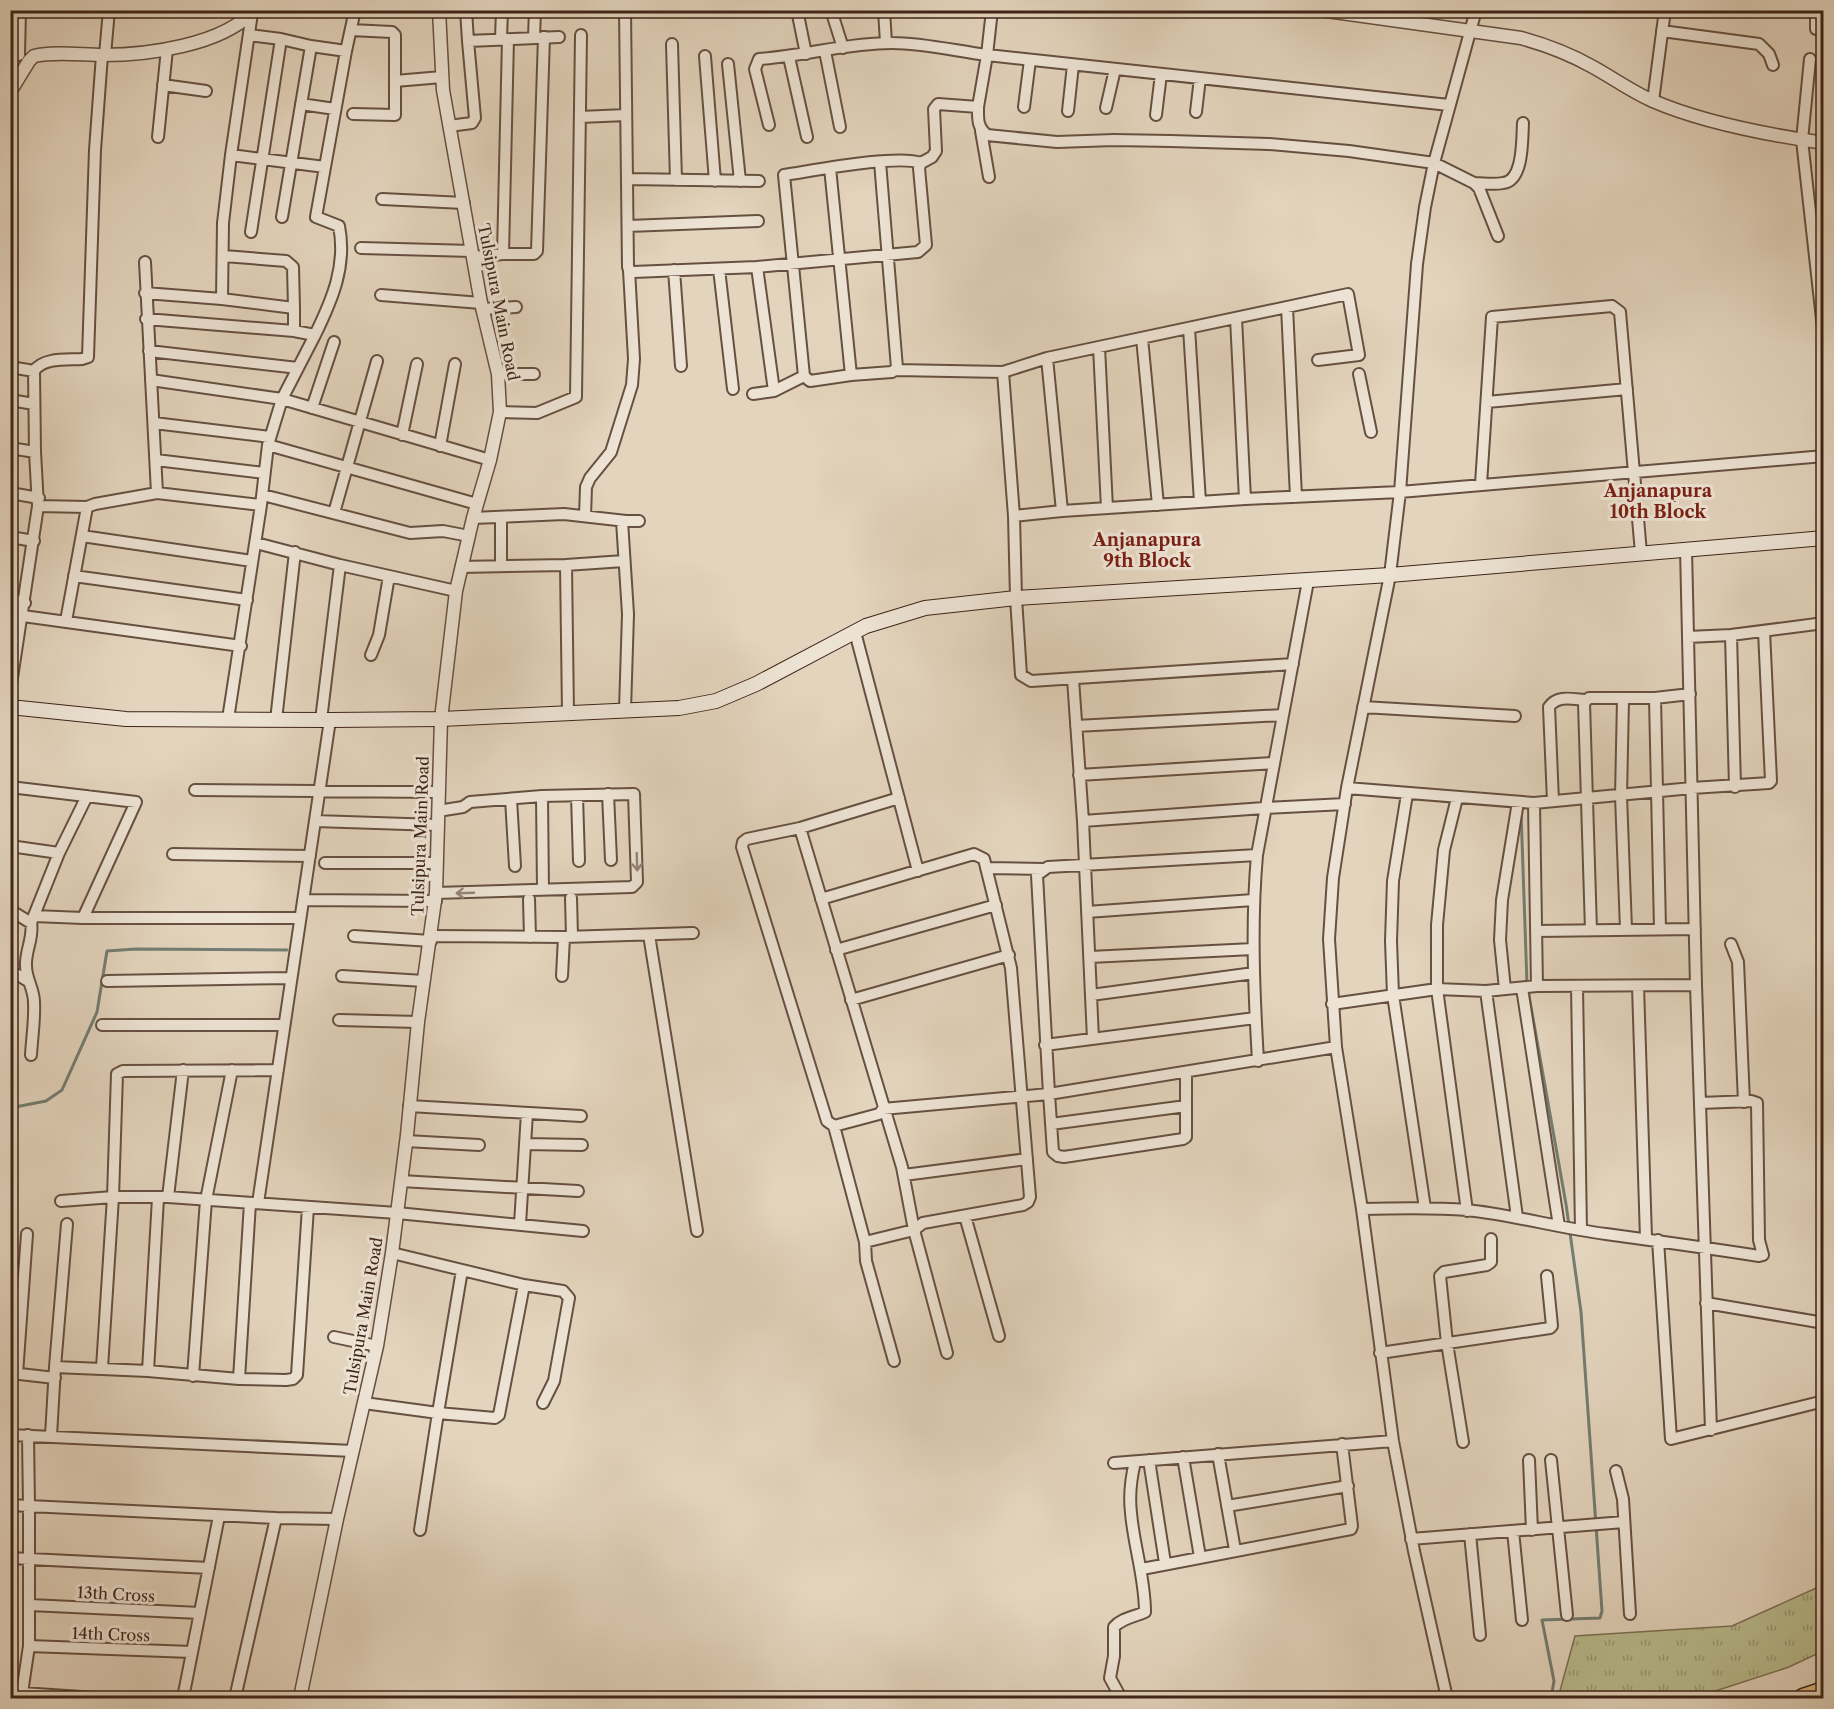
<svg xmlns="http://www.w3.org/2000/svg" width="1834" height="1709" viewBox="0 0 1834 1709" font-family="'Libre Caslon Text',serif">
<defs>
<pattern id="grass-tufts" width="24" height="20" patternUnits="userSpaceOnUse" patternTransform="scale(1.5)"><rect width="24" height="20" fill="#b9bb8e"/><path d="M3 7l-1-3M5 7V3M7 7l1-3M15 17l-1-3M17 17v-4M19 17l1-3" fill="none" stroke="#989873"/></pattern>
</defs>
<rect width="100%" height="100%" fill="#e3d4bd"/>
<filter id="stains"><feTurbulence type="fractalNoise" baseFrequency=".00333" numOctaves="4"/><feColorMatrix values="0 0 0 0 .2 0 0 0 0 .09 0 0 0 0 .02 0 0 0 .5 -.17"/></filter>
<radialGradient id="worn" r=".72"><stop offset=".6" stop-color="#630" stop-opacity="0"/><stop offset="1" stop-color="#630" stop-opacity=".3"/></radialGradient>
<path fill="url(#grass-tufts)" stroke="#7c7053" stroke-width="1.5" d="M 1823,1585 L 1823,1651 L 1789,1667 L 1694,1698 L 1558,1698 L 1575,1636 L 1732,1626 Z"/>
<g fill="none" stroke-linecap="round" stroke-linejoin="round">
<path stroke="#737d71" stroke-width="3" d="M 1521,811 L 1527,984
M 1528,990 L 1566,1204 L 1581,1312 L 1602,1611 L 1600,1618 L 1542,1620 L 1554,1681 L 1551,1698
M 10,1108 L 46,1101 L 62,1090 L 97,1012 L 107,951 L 136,949 L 287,950"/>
<g stroke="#675041" stroke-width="14">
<path id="minor" d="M 466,10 L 468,41
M 625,10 L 628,267 L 629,270 L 633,272 L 757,267 L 918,252 L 926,245 L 919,168 L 921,163 L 932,157 L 936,151 L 934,109 L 938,104 L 978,107 C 978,119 977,127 987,135 L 1057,142 L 1114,140 L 1171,141 L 1269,144 L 1349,151 L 1434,163 L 1474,183 L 1479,188 L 1498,236
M 797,10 L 806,54
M 831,10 L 843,48
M 884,10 L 886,43
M 992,10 L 987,55 L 1449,105
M 1816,10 L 1816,29
M 351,30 L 392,32 L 395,35 L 395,115 L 353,114
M 1662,31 L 1759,44 L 1769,54 L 1773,65
M 249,35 L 281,39
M 534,37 L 535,10
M 501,39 L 502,10
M 672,44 L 676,180
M 346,51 L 355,10
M 825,51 L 840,127
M 19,55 L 20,10
M 105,55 L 109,10
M 705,56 L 715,181
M 789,57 L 807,137
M 1810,59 L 1802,140 L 1824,337
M 728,64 L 740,181
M 395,81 L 442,77
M 163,85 L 206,91
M 1653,101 L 1665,10
M 301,104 L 335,109
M 1024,107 L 1030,60
M 1106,108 L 1115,69
M 1068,111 L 1073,65
M 1196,112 L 1200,78
M 1156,115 L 1161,74
M 580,117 L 626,115
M 769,125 L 755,69 L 759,59 C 804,56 847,43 892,43 C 923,43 956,51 987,55 L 978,107
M 449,126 L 472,123 L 475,118 L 468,41 L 559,37
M 981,131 L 989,177
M 158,137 L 167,49
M 231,155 L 325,167 L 316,217 L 339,226 C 347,266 332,300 315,335
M 880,162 L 897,368 L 892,372 L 851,375 L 810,381 L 804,376 L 784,175 C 812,171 897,154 921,163
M 830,168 L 851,375
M 628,179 L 759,181
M 1474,183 C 1483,183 1494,185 1503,183 C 1524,181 1522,138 1523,123
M 382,199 L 464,203
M 282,217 L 311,46
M 628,226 L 758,221
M 251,232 L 281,39 L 311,46 L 346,51 L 325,167
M 361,248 L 472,251
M 503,254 L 508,39
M 224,256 L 286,261 L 293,267 L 294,308
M 473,257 L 503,254 L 534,254 L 537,251 L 544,37
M 757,267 L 774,391
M 719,269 L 733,389
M 674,270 L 681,366
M 145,293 L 222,299 L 294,308 L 294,331
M 381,295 L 481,303
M 222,299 L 223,223 L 231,155 L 252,13
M 1287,307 L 1296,497
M 482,309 L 516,307
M 1236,318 L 1245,499
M 146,319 L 294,331 L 315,335 L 282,399 L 268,445 L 261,505 L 228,719
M 1189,328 L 1200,502
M 1142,338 L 1158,505
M 1099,347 L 1107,508
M 149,351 L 298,368
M 1047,358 L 1062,511
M 10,367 L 34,371
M 896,370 L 1003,372 L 1047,358 L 1348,294 L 1359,355 L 1318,360
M 1003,372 L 1014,516 L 1016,598 L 1021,675 L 1031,681 L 1293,664
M 498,374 L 534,374
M 1359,374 L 1371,432
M 151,380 L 282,399 L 490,460
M 753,394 L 774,391 L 804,376
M 10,400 L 34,404
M 1487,402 L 1627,389
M 312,408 L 334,342
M 500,412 L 537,413 L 576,397 L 581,35
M 154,423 L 270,437
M 402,435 L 417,364
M 268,445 L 477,504
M 440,446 L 455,364
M 10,448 L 35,452
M 156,460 L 264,473
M 1481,484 L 1492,317 L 1612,306 L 1620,312 L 1641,553
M 10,493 L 39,498
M 157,493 L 261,505
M 263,495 L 410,533 L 443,531 L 469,536
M 38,506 L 87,507 L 95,504 L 157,493 L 145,262
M 334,513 L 377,361
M 585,516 L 586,487 L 590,478 L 611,452 L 632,385 L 634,359 L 629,270
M 1014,516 L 1062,511 L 1245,499 L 1400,492 L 1824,456
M 501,517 L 501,566
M 473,518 L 564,514 L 626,521 L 639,521
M 622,521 L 628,614 L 625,710
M 82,536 L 252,561
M 10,537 L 34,541
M 256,543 L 340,565 L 456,591
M 1686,549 L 1696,985 L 1711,1430
M 566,565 L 624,561
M 461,567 L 566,565 L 568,713
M 74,576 L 247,600
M 10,600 L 25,603
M 23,616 L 241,646
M 66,621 L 87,507
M 855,632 L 918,871
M 1731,635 L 1735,787
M 1688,637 L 1731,635 L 1824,623
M 371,655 L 379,635 L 389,576
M 1073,679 L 1083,821 L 1093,1039
M 10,691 L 38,506 L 35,452 L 34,371 C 44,357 67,360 82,359 L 88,357 L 95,150 L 102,55
M 1655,698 L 1660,929
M 1623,699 L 1621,796 L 1626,929
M 1363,707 L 1515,716
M 276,720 L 295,552
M 321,720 L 340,565
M 1076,726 L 1283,715
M 1079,775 L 1274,763
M 10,787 L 136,802 L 83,918 L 300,918
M 1347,788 L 1534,803 L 1692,788 L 1769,783 L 1771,781 L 1764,631
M 195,790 L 438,792
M 608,794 L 611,860
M 1407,794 L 1393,881 L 1391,941 L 1393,995 L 1425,1208
M 542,796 L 543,890
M 577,796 L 579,861
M 899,798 L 800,828 L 747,839 L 743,842 L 742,847 L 827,1121 L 834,1126 L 879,1114 L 883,1109 L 1049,1094 L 1053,1152 L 1058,1156 L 1064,1157 L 1183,1139 L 1186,1137 L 1186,1072
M 1457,798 L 1444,850 L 1437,925 L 1437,989 L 1467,1211
M 511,799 L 515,866
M 1553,801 L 1549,707 C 1557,695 1572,699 1585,700
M 1534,803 L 1537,986
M 315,821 L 437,825
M 1083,821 L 1264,808 L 1345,804
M 800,828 L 902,1167 L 914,1230 L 947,1353
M 10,846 L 59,853
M 173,854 L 310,856
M 1257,855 L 1048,867 L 1037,875 L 1049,1094 L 1336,1047
M 325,863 L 437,863
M 986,868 L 1044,869
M 436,893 L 632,887 L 637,882 L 634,794 L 542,796 L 470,802 L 463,807 L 438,811
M 571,898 L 572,936
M 529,899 L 530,937
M 821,899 L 974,854 L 984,859 L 1011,968 L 1030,1197 L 1028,1202 L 1023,1205 L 923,1223 L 914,1230 L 865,1242
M 303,900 L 436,901
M 10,910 L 31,923
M 1087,912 L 1253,900
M 34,916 L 83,918
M 1591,930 L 1584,703 L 1589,698 L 1655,698 L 1690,694
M 1536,931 L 1695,929
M 649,935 L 697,1231
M 354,936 L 431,941
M 432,936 L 564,937 L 693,933
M 1731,944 L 1738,962 L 1744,1102
M 836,950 L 996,905
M 1090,957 L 1253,949
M 10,974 L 18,975 L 28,981
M 342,976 L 424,981
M 562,976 L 564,937
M 107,981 L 291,978
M 1577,986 L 1581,1230
M 1638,986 L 1646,1238
M 1522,988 L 1559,1226
M 1505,989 L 1500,940 L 1502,900 L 1518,802
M 1486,991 L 1517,1217
M 1091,995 L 1254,973
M 851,1000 L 1009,955
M 1332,1004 L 1437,989 L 1486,991 L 1537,986 L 1696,985
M 339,1020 L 418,1022
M 102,1025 L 283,1025
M 1045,1045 L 1255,1018
M 31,1055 C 32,1037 35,1020 34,1002 C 34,989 26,979 26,966 C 25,951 34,937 31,923 L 59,853 L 87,796
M 1258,1061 C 1254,992 1251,924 1257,855 L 1308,581
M 409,1106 L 581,1116
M 1051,1124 L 1186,1106
M 834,1126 L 865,1242 L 866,1261 L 894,1361
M 406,1141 L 479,1145
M 525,1144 L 582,1145
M 904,1175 L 1027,1159
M 401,1181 L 578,1191
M 168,1197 L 183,1070
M 61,1201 L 113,1197 L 168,1197 L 397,1213 L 583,1231
M 258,1203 L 330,720
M 1362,1209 C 1397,1208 1432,1207 1467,1210 C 1514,1215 1559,1228 1606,1234 C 1657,1241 1708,1248 1759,1256 L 1763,1255 L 1759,1240 L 1757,1103 L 1751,1101 L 1700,1103
M 965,1216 L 999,1336
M 520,1224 L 527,1113
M 1658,1240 L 1671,1439 L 1824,1401
M 392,1253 L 524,1285 L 563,1291 L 569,1298 L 554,1381 L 543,1403
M 1706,1303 L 1824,1323
M 334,1337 L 377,1346
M 1380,1353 L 1550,1328 L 1552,1326 L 1547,1276
M 55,1367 L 67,1224
M 102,1368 L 113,1197 L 117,1074 L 123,1071 L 278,1070
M 148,1371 L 158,1198
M 11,1373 L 55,1378
M 17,1374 L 27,1234
M 193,1376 L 206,1200 L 232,1070
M 239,1379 L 286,1380 L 293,1379 L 297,1375 L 308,1207
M 364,1403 L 438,1413 L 462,1270
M 10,1435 L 353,1451
M 28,1435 L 29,1506 L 276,1518
M 51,1436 L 55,1367 L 148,1371 L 239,1379 L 250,1203
M 1463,1442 L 1447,1343 L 1440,1276 L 1444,1272 L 1487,1265 L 1491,1262 L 1491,1239
M 1218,1454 L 1235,1550
M 1183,1457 L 1200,1557
M 1149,1460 L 1165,1563
M 1529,1460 L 1532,1530
M 1551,1460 L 1567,1615
M 1114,1463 L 1393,1441
M 1616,1471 L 1623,1499 L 1630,1614
M 10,1505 L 29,1506 L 29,1646 L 22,1693 L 96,1698
M 1227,1506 L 1348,1486
M 420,1530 L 438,1413 L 495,1418 L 499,1415 L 524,1285
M 1513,1531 L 1522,1620
M 1470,1534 L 1480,1635
M 1411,1539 L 1624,1522
M 10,1558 L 209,1568
M 1142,1569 L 1351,1529 L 1352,1526 L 1342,1444
M 30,1605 L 200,1613
M 29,1646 L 192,1652
M 183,1698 L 219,1516
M 235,1698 L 276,1518 L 337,1519
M 1121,1698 L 1110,1678 L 1114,1656 L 1114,1627 C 1122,1618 1134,1617 1145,1612 C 1145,1578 1134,1547 1131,1513 C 1129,1496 1131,1478 1135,1462
M 1447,1698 L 1414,1551 L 1393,1441 L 1362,1209 L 1336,1047 L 1329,939 L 1333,878 L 1347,788 L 1390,575 L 1400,492 L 1417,264 L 1425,207 L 1434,163 L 1476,10"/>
</g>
<g stroke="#675041" stroke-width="15">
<path id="tertiary" d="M 1320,10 L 1521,38 C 1546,45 1570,54 1593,67 C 1613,78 1632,92 1653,101 C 1704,123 1769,135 1824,143
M 10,92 L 29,61 L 34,56 C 55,51 82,55 103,55 C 147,55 224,45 254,10
M 300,1698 L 337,1519 L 377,1346 L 392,1253 L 407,1135 L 418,1022 L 436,893 L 441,719 L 456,591 L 473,518 L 490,460 L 500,412 L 498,374 L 481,303 L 443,90 L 439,10"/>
</g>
<g stroke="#3e2418" stroke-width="16">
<path id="secondary" d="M 10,707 L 126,719 L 330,720 L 441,719 L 679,708 L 716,701 L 756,684 L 866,626 L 925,608 L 1016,598 L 1390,575 L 1824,538"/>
</g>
<g stroke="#3e2418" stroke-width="21">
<path id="motorway" d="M 1803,1698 L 1824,1691"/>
</g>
<use href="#minor" stroke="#ede3d4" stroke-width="10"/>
<use href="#tertiary" stroke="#ede3d4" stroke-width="12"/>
<use href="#secondary" stroke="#ede3d4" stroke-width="14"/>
<use href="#motorway" stroke="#e2ba7e" stroke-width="18"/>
</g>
<defs><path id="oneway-shaft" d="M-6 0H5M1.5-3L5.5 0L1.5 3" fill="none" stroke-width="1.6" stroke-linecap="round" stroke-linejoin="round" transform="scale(1.5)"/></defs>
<g stroke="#968476">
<use href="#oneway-shaft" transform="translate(637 862) rotate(88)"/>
<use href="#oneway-shaft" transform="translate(465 893) rotate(178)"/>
</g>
<g text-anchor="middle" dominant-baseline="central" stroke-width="6" stroke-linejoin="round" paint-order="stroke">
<g font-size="16" fill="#3e2418" stroke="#ede3d4">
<text transform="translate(499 302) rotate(79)">Tulsipura Main Road</text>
<text transform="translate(420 836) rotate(-88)">Tulsipura Main Road</text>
<text transform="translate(363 1316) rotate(-80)">Tulsipura Main Road</text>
<text transform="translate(116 1594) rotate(3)">13th Cross</text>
<text transform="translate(111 1634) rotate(2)">14th Cross</text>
</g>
<g font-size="18" font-weight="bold" fill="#7a1f14" stroke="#ede3d4">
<text x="1658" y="491">Anjanapura<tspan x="1658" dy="21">10th Block</tspan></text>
<text x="1147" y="540">Anjanapura<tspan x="1147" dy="21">9th Block</tspan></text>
</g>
</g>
<rect width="1834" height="1709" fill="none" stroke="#e3d4bd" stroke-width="36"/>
<rect x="12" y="12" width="1810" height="1685" fill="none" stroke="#3e2418" stroke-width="3"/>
<rect x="18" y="18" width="1798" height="1673" fill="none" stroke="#3e2418" stroke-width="1.5"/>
<rect width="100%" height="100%" filter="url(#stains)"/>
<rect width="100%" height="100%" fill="url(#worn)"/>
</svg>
